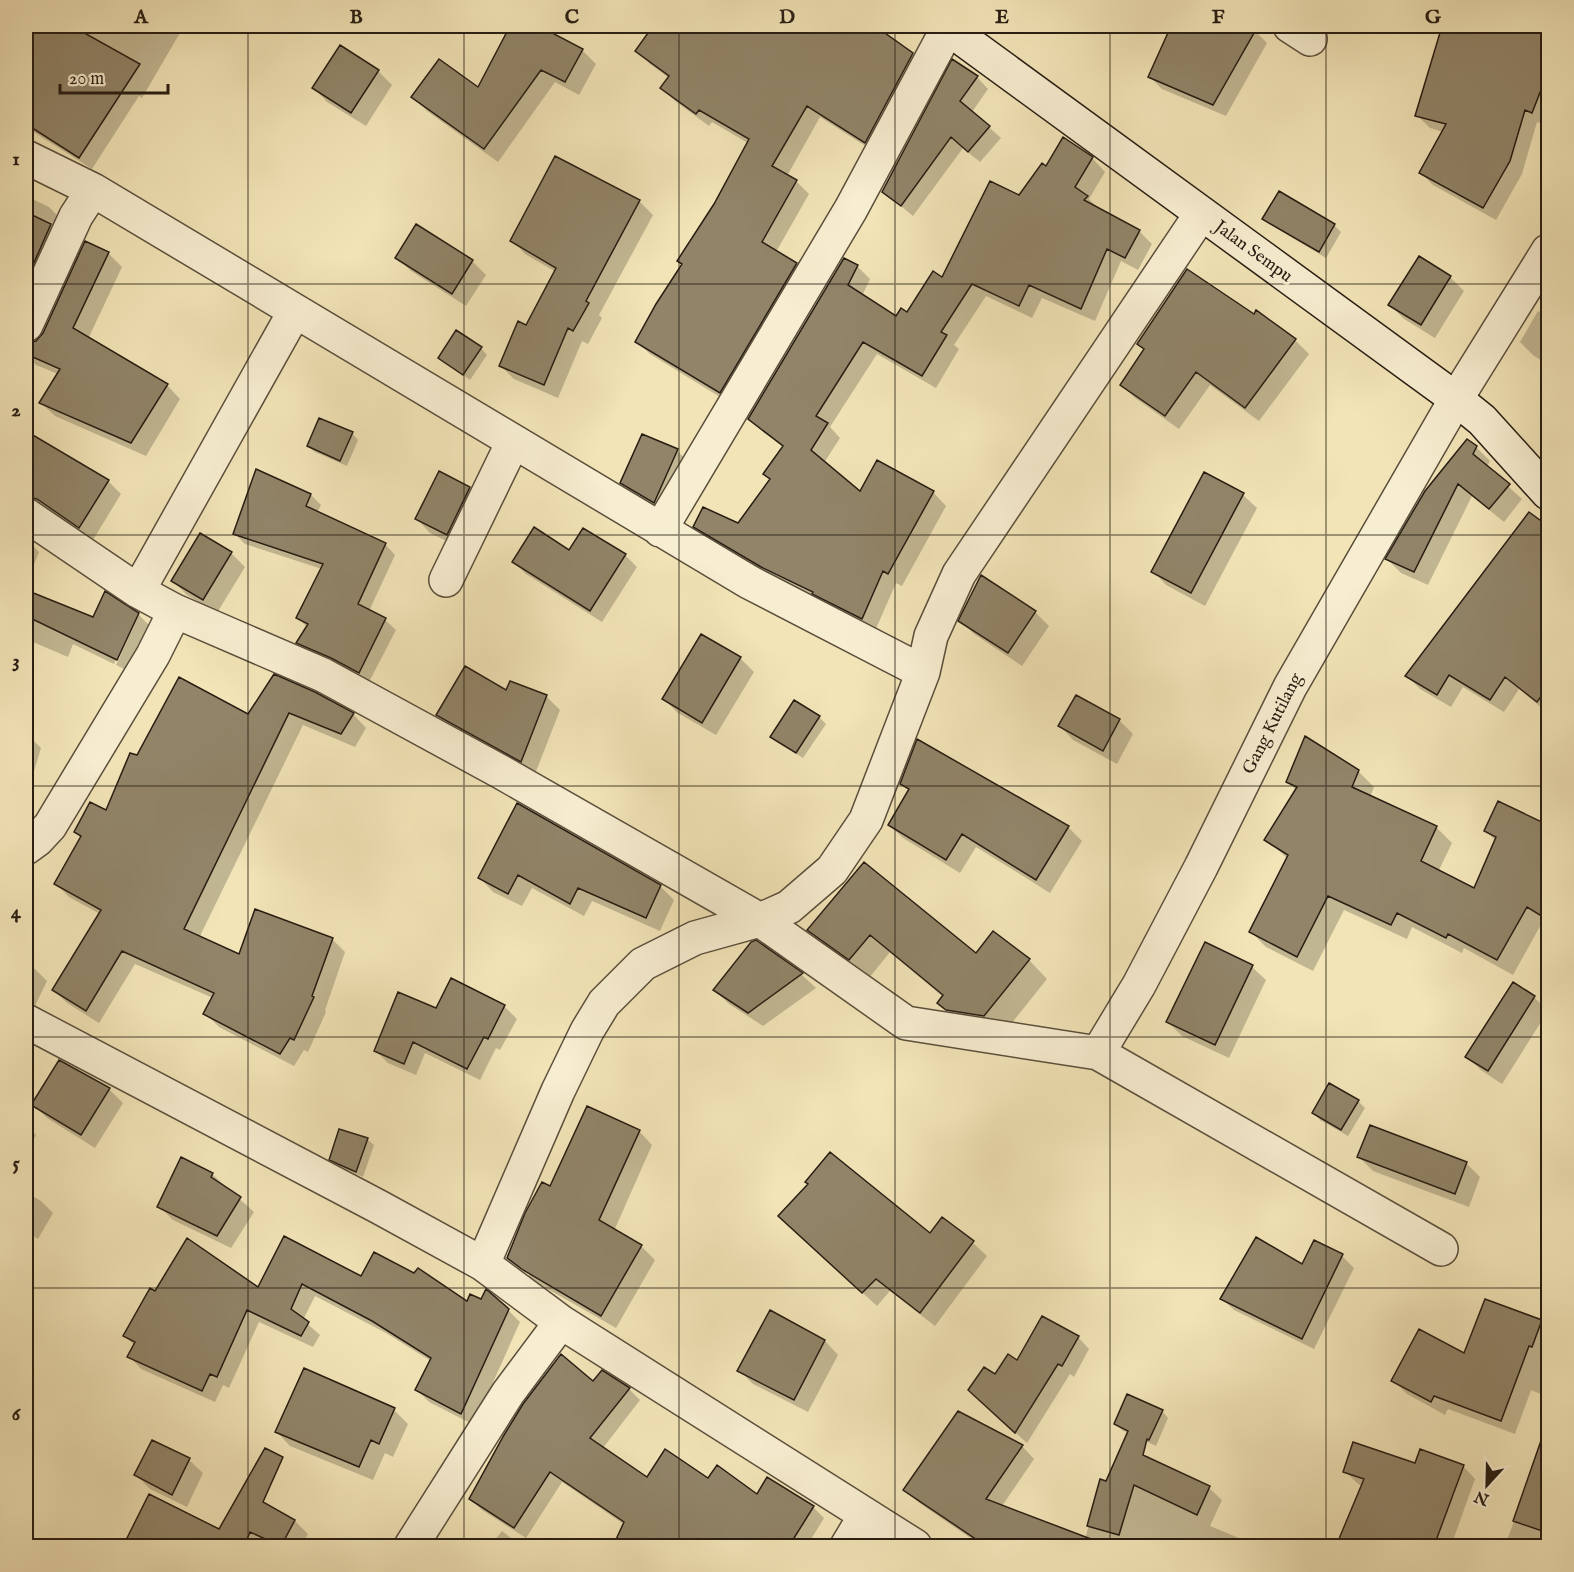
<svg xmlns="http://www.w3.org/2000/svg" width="1574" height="1572" viewBox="0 0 1574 1572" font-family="'IM FELL English',serif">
<rect width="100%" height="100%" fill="#f2e4b7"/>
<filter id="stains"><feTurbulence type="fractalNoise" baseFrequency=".00333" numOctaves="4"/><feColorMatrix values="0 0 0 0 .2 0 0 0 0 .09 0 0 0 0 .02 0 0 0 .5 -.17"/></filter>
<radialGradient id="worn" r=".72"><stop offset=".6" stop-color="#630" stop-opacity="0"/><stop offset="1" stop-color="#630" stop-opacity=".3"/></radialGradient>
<path fill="#0003" d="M 26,26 L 184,26 L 142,98 L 139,96 L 92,169 L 32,131 L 28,137 L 26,135 Z
M 512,26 L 536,26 L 582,50 L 596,64 L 579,95 L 555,82 L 498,162 L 427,111 L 413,97 L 479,89 Z
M 655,26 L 876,26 L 875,27 L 912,54 L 925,67 L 878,154 L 820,117 L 787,176 L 796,181 L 809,194 L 776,252 L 796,265 L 809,277 L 733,405 L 650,354 L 637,342 L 683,265 L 748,143 L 712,122 L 709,126 L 675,101 L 662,88 L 669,78 L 650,64 L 637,51 Z
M 1180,26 L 1245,26 L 1255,31 L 1267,43 L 1226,116 L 1162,89 L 1150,77 Z
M 1505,26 L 1548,26 L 1548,115 L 1544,125 L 1537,122 L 1522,174 L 1496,220 L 1433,185 L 1420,172 L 1443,132 L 1430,128 L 1417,115 L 1489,65 Z
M 341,47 L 378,71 L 392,85 L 366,126 L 327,102 L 314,88 Z
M 977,77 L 988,89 L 972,112 L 1001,138 L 980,162 L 963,148 L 913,216 L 883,191 Z
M 1092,158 L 1105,172 L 1089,199 L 1101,211 L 1139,231 L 1152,244 L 1138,270 L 1121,261 L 1095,321 L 1042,298 L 1032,318 L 986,296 L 954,345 L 959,349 L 936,388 L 877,354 L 830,427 L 840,438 L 824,463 L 860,493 L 933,492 L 946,506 L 902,586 L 896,583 L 875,631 L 776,580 L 708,540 L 695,526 L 739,525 L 771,480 L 784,447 L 763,432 L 750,419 L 857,266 L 870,279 L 862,296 L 897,318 L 907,314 L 1046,168 Z
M 1280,193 L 1334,225 L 1341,232 L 1326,258 L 1271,225 L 1264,219 Z
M 26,196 L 49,207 L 62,220 L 44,280 L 26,271 Z
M 639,201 L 653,215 L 599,315 L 602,318 L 588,344 L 582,341 L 558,398 L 514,379 L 500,365 L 526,326 L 556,272 L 525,254 L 512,240 Z
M 417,226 L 473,262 L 486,275 L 466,306 L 411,271 L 397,258 Z
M 108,253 L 122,267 L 88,339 L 167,385 L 180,399 L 146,456 L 55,416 L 41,403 L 58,374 L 36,365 L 26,354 L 26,344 L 37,342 Z
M 1450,277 L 1464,291 L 1435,338 L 1404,319 L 1390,305 Z
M 1548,298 L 1548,364 L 1534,356 L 1520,342 L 1538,311 L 1542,313 Z
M 1254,316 L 1295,340 L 1309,354 L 1259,421 L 1210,385 L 1179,429 L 1135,398 L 1122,385 Z
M 481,348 L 487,355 L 470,380 L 440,358 Z
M 352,433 L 358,440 L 347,466 L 315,452 L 308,446 Z
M 28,434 L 108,481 L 121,494 L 93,540 L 50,512 L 41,509 L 26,515 L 26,439 Z
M 1476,447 L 1490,461 L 1487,467 L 1522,499 L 1504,522 L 1472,496 L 1428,585 L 1401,573 L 1387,559 Z
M 677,451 L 691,464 L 668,516 L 635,496 L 622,483 Z
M 440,473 L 470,488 L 483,502 L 461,548 L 430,533 L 417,519 Z
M 1205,474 L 1243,495 L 1257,508 L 1205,606 L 1166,585 L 1153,571 Z
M 311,495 L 321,505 L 317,513 L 385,544 L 395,555 L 369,611 L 385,620 L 396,630 L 369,682 L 308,653 L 298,643 L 308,628 L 298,618 L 322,569 L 245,544 L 235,534 Z
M 1530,514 L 1548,528 L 1548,713 L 1519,689 L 1504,712 L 1463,687 L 1451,707 L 1420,689 L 1407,676 Z
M 26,539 L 39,552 L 26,585 Z
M 570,552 L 625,555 L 637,567 L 602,622 L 526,574 L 514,562 Z
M 231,553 L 245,567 L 217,613 L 187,595 L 173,581 Z
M 26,592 L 94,619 L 138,614 L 139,615 L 136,615 L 114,664 L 73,644 L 68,657 L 33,642 L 26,657 Z
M 1035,612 L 1049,626 L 1022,666 L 974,634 L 960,620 Z
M 139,615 L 151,627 L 130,672 L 116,665 Z
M 740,658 L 754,672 L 716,735 L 678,713 L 664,699 Z
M 507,692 L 546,696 L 560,710 L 535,774 L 452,729 L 438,715 Z
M 314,693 L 353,714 L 366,728 L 355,747 L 303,725 L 199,938 L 240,956 L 332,939 L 345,952 L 325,1010 L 326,1012 L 308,1052 L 304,1050 L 294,1066 L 219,1027 L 205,1013 L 213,998 L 135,964 L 99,1023 L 67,1003 L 54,990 L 100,914 L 69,897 L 56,884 L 81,838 L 76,832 L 107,812 L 137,757 Z
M 1076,697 L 1119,720 L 1133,734 L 1117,764 L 1073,740 L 1060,726 Z
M 795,702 L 819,717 L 826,724 L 803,758 L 779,743 L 772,736 Z
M 26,736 L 30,737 L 41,748 L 26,798 Z
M 1306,739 L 1359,772 L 1374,787 L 1370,797 L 1436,827 L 1452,843 L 1438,872 L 1474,890 L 1496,841 L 1486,831 L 1499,803 L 1548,827 L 1548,925 L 1543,921 L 1513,975 L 1464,948 L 1462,953 L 1412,927 L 1407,939 L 1344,910 L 1313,971 L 1266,947 L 1251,932 L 1288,859 L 1266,839 L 1297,791 L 1287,781 Z
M 918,741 L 1068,827 L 1082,841 L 1050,893 L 976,847 L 960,873 L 903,838 L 889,825 L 910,792 L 902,784 Z
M 518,805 L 660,886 L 674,900 L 660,931 L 592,901 L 584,916 L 532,888 L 522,906 L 493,892 L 480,878 Z
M 864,864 L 976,955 L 1029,960 L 1047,979 L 1003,1034 L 957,1021 L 939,1003 L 943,997 L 890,952 L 869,978 L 828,949 L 809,930 Z
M 756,942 L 802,975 L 816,988 L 763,1026 L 729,1004 L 715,990 Z
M 1205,944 L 1252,967 L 1266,980 L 1229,1058 L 1182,1036 L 1168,1022 Z
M 26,963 L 33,967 L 47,981 L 34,1008 L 26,1004 Z
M 452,980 L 504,1006 L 517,1019 L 500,1050 L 496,1048 L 480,1080 L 425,1053 L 416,1075 L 388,1063 L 376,1051 L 437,1010 Z
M 1513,984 L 1534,997 L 1548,1011 L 1502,1084 L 1481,1070 L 1467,1057 Z
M 109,1089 L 123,1103 L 95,1148 L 47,1118 L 33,1104 Z
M 1358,1101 L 1365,1108 L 1348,1136 L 1320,1120 L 1314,1113 Z
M 26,1124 L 36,1135 L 26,1154 Z
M 639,1131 L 652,1145 L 614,1231 L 641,1246 L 655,1260 L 616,1328 L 539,1284 L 522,1272 L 528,1276 L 530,1274 L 521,1267 L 521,1270 L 508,1258 Z
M 367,1139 L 374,1145 L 363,1177 L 338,1166 L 331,1159 Z
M 1359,1157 L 1466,1163 L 1480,1177 L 1469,1207 L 1373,1171 Z
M 212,1174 L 254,1212 L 231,1248 L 173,1220 L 159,1206 Z
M 26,1192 L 41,1201 L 53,1213 L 38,1239 L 26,1232 Z
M 942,1220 L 973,1243 L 987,1256 L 935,1326 L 890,1291 L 877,1306 L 794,1230 L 930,1236 Z
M 285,1239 L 362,1278 L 468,1303 L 508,1310 L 520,1322 L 474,1425 L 429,1402 L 417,1390 L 431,1361 L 386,1333 L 315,1296 L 303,1320 L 320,1335 L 313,1347 L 259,1322 L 229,1388 L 223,1385 L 215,1402 L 141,1369 L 129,1356 L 135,1346 L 125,1336 L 155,1293 L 259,1289 Z
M 1314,1242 L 1342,1256 L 1354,1268 L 1314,1349 L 1234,1310 L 1222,1299 L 1302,1267 Z
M 770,1312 L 825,1341 L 838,1355 L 808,1412 L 753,1384 L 739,1370 Z
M 1541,1322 L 1548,1329 L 1548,1397 L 1531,1390 L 1515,1434 L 1448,1409 L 1445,1415 L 1407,1394 L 1393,1380 L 1465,1355 Z
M 1078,1337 L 1089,1349 L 1074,1377 L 1070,1374 L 1027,1443 L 981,1402 L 996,1376 L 1018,1362 Z
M 305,1370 L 394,1410 L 408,1424 L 393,1457 L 385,1453 L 373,1480 L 290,1446 L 277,1432 Z
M 593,1383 L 629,1389 L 640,1400 L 603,1448 L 648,1479 L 709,1480 L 757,1496 L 813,1507 L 824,1518 L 807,1546 L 615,1546 L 625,1525 L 562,1482 L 526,1538 L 482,1510 L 471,1499 Z
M 1162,1411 L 1168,1418 L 1156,1446 L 1122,1430 L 1116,1424 Z
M 153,1442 L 189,1460 L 203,1473 L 187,1507 L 150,1489 L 136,1475 Z
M 1022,1446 L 1034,1459 L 1002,1506 L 1085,1539 L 1101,1481 L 1209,1488 L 1222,1500 L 1210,1526 L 1258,1546 L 982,1546 L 918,1502 L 905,1490 Z
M 1415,1465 L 1463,1466 L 1475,1479 L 1451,1546 L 1337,1546 L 1363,1486 L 1358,1484 L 1345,1471 Z
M 1533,1468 L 1548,1474 L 1548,1546 L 1505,1546 Z
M 242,1492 L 295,1521 L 308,1534 L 301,1546 L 124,1546 L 149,1496 L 220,1531 Z
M 502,1531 L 521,1546 L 490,1546 Z"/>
<path fill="#918468" stroke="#271d13" stroke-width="1.5" d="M 26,26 L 72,26 L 140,64 L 79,158 L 26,124 Z
M 510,26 L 539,26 L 583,49 L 565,82 L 541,70 L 484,149 L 411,97 L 439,59 L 478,87 Z
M 653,26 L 875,26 L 913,53 L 865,143 L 807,106 L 772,166 L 797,180 L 762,242 L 797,263 L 720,393 L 635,342 L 656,304 L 682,264 L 677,261 L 714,204 L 749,139 L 699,110 L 696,114 L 660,88 L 669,76 L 635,51 Z
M 1171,26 L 1258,26 L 1213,105 L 1148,77 Z
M 1442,26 L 1548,26 L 1548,72 L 1532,113 L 1525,110 L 1510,161 L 1483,208 L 1419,173 L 1446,124 L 1415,116 Z
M 340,45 L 379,70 L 351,113 L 312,88 Z
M 952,59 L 978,76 L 960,101 L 990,126 L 968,152 L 951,137 L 901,206 L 882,192 Z
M 1063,137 L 1093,157 L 1075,187 L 1088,196 L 1084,200 L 1140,230 L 1125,258 L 1107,249 L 1081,309 L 1029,285 L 1019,306 L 972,284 L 941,332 L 947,335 L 922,376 L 863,342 L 816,416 L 828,423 L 811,450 L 860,491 L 877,460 L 934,491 L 888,574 L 883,571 L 862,619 L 812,594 L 813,592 L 761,567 L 693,527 L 703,507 L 738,523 L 770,479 L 763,474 L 783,446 L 748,419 L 844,258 L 858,265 L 848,285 L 896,316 L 901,308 L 907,312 L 933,271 L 942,277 L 990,181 L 1019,195 L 1042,163 L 1046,166 Z
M 555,156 L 640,200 L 586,301 L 589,303 L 573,331 L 568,328 L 544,385 L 499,366 L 518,321 L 526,325 L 556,268 L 510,241 Z
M 1279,191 L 1335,224 L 1319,252 L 1262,219 Z
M 26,212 L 51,224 L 26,281 Z
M 416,224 L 473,260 L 452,294 L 395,258 Z
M 85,241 L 109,252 L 73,328 L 168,384 L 131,443 L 39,403 L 60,369 L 26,354 L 26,343 L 36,341 L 43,333 Z
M 1419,256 L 1451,276 L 1421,325 L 1388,305 Z
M 1187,269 L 1254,314 L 1256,310 L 1296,339 L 1245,408 L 1196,372 L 1165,416 L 1120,385 L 1144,349 L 1137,344 Z
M 456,330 L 482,347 L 463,375 L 438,358 Z
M 319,418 L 353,432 L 340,461 L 307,446 Z
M 26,431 L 109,480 L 79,528 L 37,499 L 26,497 Z
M 642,434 L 678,449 L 654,503 L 620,483 Z
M 1467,439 L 1477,446 L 1473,454 L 1510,484 L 1489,509 L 1458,484 L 1414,572 L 1385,559 L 1425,491 Z
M 256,469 L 311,494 L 306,506 L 386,543 L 358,604 L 386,618 L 359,673 L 331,658 L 296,643 L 308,624 L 296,618 L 323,564 L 233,534 Z
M 439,471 L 470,487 L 447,535 L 415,519 Z
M 1204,472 L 1244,493 L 1191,593 L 1151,572 Z
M 1529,512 L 1548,526 L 1548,687 L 1537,702 L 1505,677 L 1490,700 L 1449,675 L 1437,695 L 1405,676 Z
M 534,527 L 569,550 L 583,528 L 626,554 L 590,611 L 512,562 Z
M 200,533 L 232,552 L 203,600 L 171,581 Z
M 981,575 L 1036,611 L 1008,653 L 958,621 Z
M 26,590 L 93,617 L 105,591 L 139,613 L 117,660 L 26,616 Z
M 701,634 L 741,657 L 702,723 L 662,699 Z
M 465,666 L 506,690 L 510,681 L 547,695 L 521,762 L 436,715 Z
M 274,674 L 315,692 L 354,713 L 341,734 L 289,713 L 184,929 L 239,954 L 255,909 L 333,938 L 312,996 L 314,997 L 294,1040 L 290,1038 L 280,1054 L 203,1014 L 214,993 L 122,951 L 86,1011 L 52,990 L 101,910 L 54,884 L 81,836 L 74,832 L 90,802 L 106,810 L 130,753 L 137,755 L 179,677 L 248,714 Z
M 1076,695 L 1120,719 L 1103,751 L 1058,726 Z
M 794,700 L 820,716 L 796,753 L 770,737 Z
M 1305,736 L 1359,770 L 1352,787 L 1437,826 L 1421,861 L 1474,888 L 1496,837 L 1484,831 L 1498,801 L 1548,825 L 1548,920 L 1527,907 L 1497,960 L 1448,934 L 1446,938 L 1397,913 L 1391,925 L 1328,896 L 1297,957 L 1249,932 L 1288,855 L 1264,840 L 1297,787 L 1286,782 Z
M 917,739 L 1069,826 L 1036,880 L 962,834 L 946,860 L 888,825 L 909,789 L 900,784 Z
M 517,803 L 661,885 L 646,918 L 578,888 L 570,904 L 518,875 L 508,894 L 478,878 Z
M 864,862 L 976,953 L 993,931 L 1030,959 L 984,1016 L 946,1010 L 937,1003 L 943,995 L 870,935 L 849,960 L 807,930 Z
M 756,940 L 803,973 L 748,1013 L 713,990 L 751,942 Z
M 1205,942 L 1253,965 L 1215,1045 L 1166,1022 Z
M 451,978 L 505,1005 L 488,1039 L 484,1037 L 467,1069 L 413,1042 L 404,1064 L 374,1051 L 398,992 L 436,1008 Z
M 1513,982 L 1535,996 L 1488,1071 L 1465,1057 Z
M 59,1060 L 110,1088 L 81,1135 L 31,1105 Z
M 1329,1083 L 1359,1100 L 1341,1130 L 1312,1113 Z
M 587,1106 L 640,1130 L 599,1220 L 642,1245 L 601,1316 L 523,1270 L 507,1258 L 525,1213 L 542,1182 L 550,1186 Z
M 1370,1125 L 1467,1162 L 1455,1194 L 1357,1157 Z
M 339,1129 L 368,1138 L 356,1172 L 329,1160 Z
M 830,1152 L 930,1233 L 942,1217 L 974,1241 L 920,1313 L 876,1279 L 862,1293 L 778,1216 L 808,1184 L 805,1182 Z
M 181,1157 L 213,1173 L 211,1177 L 241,1197 L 217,1236 L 157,1207 Z
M 284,1236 L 361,1276 L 374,1252 L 414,1273 L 418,1268 L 467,1301 L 470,1294 L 481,1299 L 486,1289 L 509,1309 L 461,1414 L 415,1390 L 431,1358 L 372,1321 L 302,1284 L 291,1309 L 309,1322 L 301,1336 L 247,1310 L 217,1377 L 210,1374 L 202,1391 L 127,1357 L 135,1342 L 123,1336 L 150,1288 L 155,1291 L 187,1238 L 258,1287 Z
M 1256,1237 L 1302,1264 L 1314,1240 L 1343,1254 L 1302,1339 L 1220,1299 Z
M 1485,1299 L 1542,1320 L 1532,1347 L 1529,1346 L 1501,1421 L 1434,1396 L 1431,1402 L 1391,1381 L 1419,1329 L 1464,1353 Z
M 770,1310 L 825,1340 L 794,1400 L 737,1371 Z
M 1042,1316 L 1079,1336 L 1062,1366 L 1058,1364 L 1015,1433 L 968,1390 L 984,1367 L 995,1374 L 1008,1354 L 1017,1360 Z
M 561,1354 L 593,1381 L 602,1370 L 630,1388 L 590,1438 L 647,1477 L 665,1449 L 708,1478 L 717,1465 L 757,1494 L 767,1477 L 814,1506 L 789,1546 L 613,1546 L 624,1522 L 550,1472 L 514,1528 L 469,1499 L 504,1435 L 523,1404 Z
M 304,1368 L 395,1408 L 379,1444 L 371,1440 L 359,1467 L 275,1432 Z
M 1127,1394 L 1163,1410 L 1149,1440 L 1147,1439 L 1143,1455 L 1210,1486 L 1197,1515 L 1134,1485 L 1119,1535 L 1087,1526 L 1100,1479 L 1106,1481 L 1128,1431 L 1114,1424 Z
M 958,1411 L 1023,1445 L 986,1499 L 1104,1544 L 1103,1546 L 986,1546 L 903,1490 Z
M 1544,1432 L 1548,1432 L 1548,1533 L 1513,1521 Z
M 152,1440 L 190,1458 L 172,1495 L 134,1475 Z
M 1353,1442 L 1415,1463 L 1420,1449 L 1464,1465 L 1434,1546 L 1336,1546 L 1364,1479 L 1343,1472 Z
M 265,1448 L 283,1457 L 263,1502 L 295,1520 L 281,1546 L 250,1532 L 246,1542 L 254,1546 L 123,1546 L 149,1494 L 219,1529 Z"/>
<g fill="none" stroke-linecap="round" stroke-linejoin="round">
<g stroke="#5a4f3c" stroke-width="36">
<path id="minor" d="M 1290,26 L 1310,39
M 26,157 L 93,190 L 76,216 L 26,325
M 93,190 L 749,582 L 923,672
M 26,515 L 138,591 L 175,611 L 153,655 L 50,826 L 37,840 L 26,848
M 660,530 L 851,209 L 948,28
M 446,580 L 513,442
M 138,591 L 295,311
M 175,611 L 323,675 L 501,772 L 760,920 L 906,1023 L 1098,1053 L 1441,1249
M 26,1021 L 379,1207 L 483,1264
M 1098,1053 L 1139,985 L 1201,867 L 1290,687 L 1456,399 L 1548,251
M 411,1546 L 508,1393 L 561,1322
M 847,1546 L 865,1516
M 915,1546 L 561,1322 L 483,1264 L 558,1091 L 587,1031 L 604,1003 L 643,964 L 695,938 L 760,920 L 789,907 L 832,870 L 866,820 L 923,672 L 931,636 L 959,574 L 1201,214"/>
</g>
<g stroke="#271d13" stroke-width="36">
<path id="secondary" d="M 945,26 L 1456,399 L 1482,420 L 1548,493"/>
</g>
<use href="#minor" stroke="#f7edd0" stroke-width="33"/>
<use href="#secondary" stroke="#f7edd0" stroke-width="33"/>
</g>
<path fill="none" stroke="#271d13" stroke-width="1.5" stroke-opacity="0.55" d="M 248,26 L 248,1546M 464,26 L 464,1546M 679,26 L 679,1546M 895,26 L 895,1546M 1110,26 L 1110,1546M 1326,26 L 1326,1546M 26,284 L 1548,284M 26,535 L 1548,535M 26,786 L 1548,786M 26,1037 L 1548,1037M 26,1288 L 1548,1288"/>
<g text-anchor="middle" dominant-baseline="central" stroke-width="6" stroke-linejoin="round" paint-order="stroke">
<g font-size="18" fill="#271d13" stroke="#f7edd0">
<text transform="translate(1253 252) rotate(36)">Jalan Sempu</text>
<text transform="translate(1273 724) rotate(-63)">Gang Kutilang</text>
</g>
</g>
<rect width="1574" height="1572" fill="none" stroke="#f2e4b7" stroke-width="66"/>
<g transform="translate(1487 1485) rotate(202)" stroke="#f7edd0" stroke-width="4.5" paint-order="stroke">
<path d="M0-4.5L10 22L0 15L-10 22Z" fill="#271d13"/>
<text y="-9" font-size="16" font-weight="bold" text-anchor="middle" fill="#271d13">N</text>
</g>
<path d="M60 84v9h108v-9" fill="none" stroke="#271d13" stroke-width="3"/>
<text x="69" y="84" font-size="18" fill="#271d13" stroke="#f7edd0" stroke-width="4.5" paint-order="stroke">20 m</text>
<rect x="33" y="33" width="1508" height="1506" fill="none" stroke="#271d13" stroke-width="2"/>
<g font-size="20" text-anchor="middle" font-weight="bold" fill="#271d13">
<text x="141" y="23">A</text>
<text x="356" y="23">B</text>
<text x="572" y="23">C</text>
<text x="787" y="23">D</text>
<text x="1002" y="23">E</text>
<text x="1218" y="23">F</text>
<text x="1433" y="23">G</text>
<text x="16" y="165">1</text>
<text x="16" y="416">2</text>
<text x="16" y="667">3</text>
<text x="16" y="918">4</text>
<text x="16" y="1169">5</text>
<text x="16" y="1420">6</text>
</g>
<rect width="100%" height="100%" filter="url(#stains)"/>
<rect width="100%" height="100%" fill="url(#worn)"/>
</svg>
